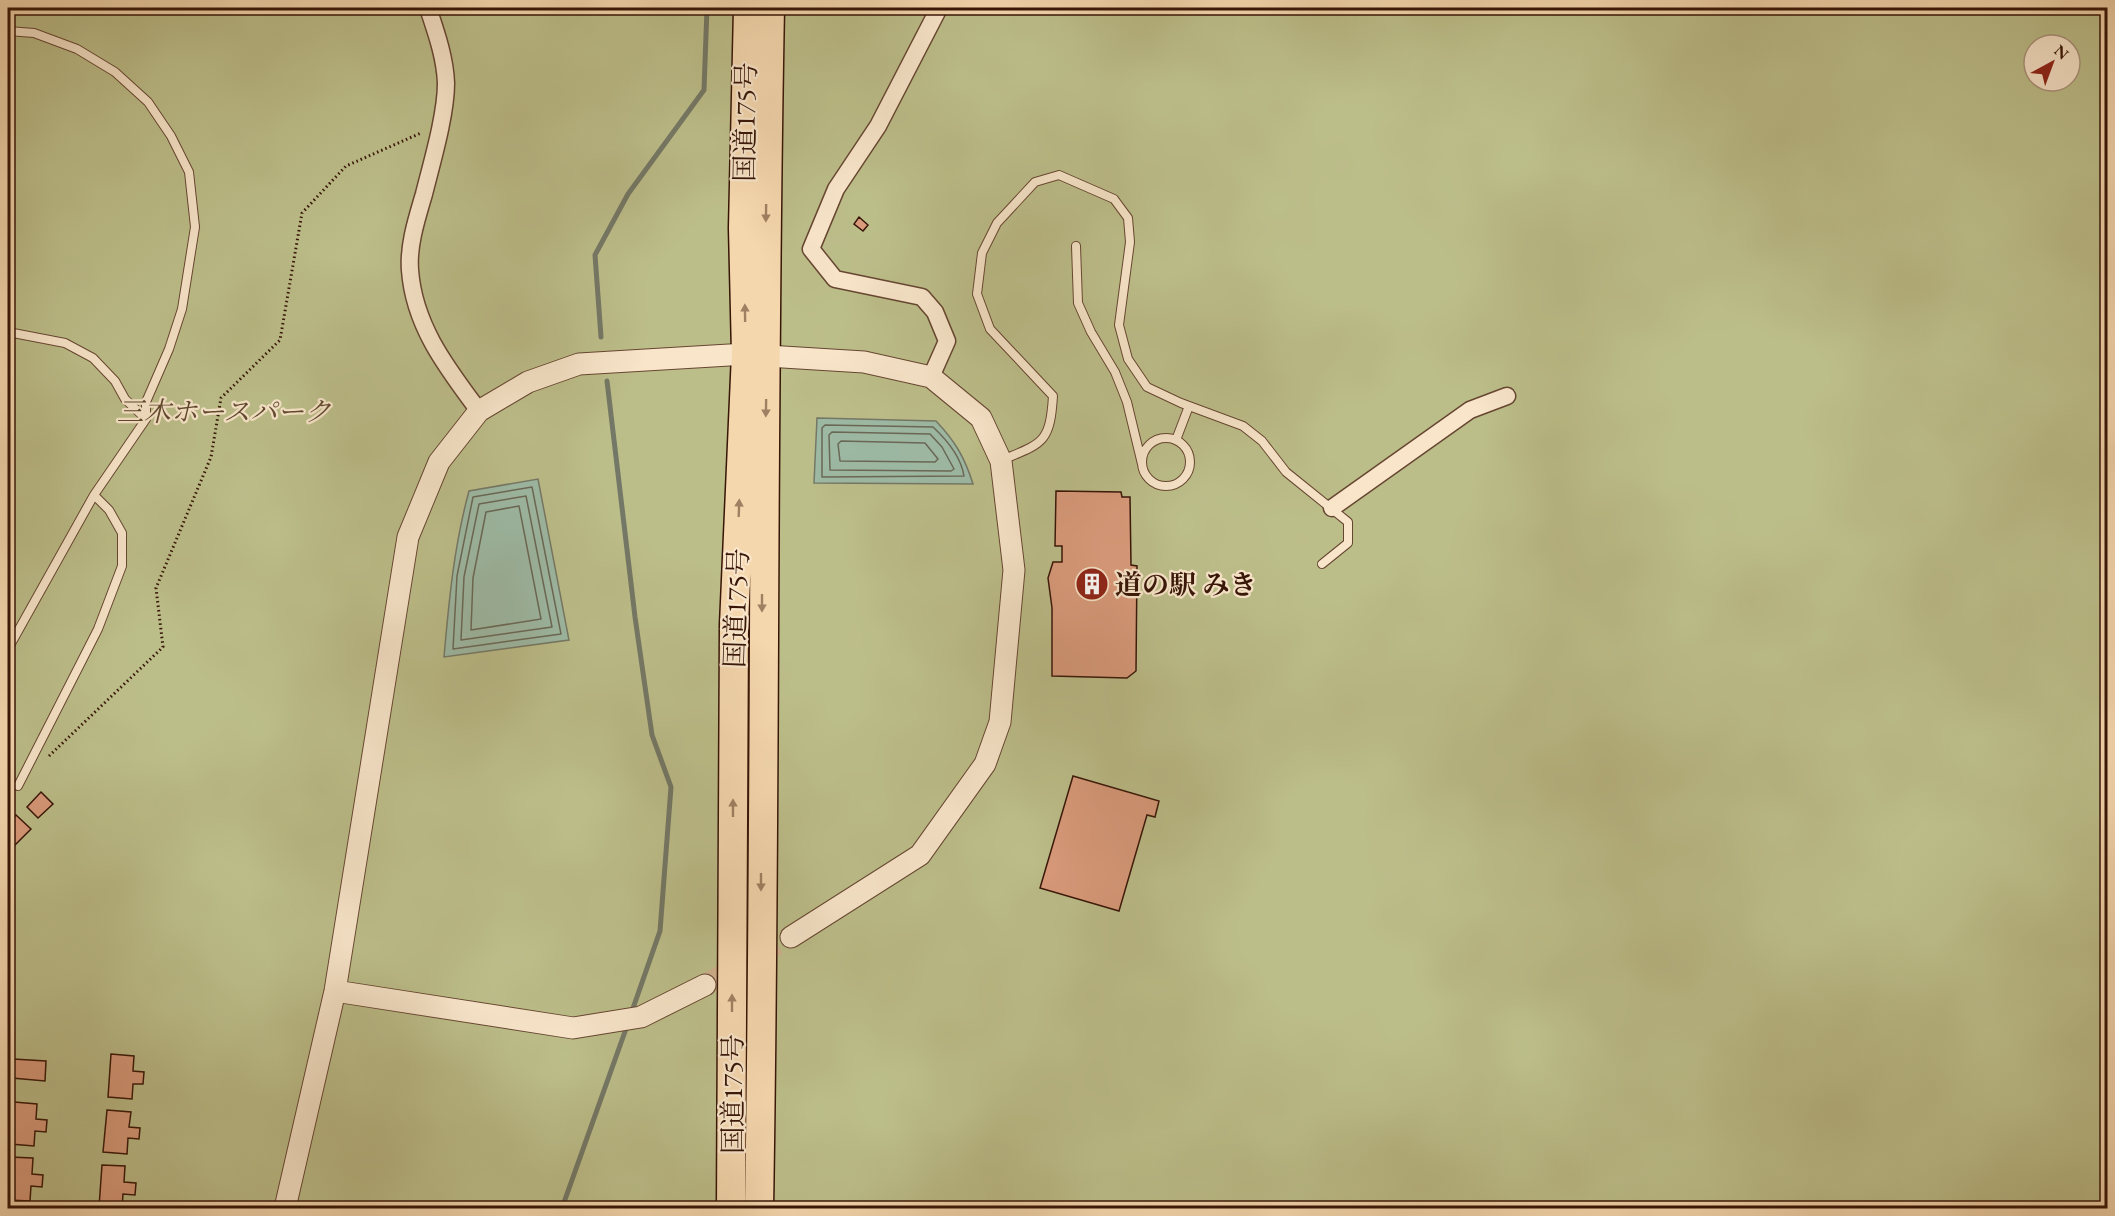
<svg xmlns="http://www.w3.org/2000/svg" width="2115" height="1216" viewBox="0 0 2115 1216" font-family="'EB Garamond','Noto Serif JP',serif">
<rect width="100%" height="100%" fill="#f5d7ae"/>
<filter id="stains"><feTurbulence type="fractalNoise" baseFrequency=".00333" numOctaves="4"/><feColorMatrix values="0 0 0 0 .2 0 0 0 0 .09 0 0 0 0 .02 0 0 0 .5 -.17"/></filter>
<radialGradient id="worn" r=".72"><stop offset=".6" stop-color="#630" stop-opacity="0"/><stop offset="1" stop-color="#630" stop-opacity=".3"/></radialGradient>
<path fill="#bcbe8a" stroke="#7a6a48" stroke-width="1.5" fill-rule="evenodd" d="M 8,8 L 2107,8 L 2107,1208 L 8,1208 ZM 2034,45 L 2070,45 L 2070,81 L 2034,81 Z"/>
<path fill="#9dbaa5" stroke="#747866" stroke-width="1.5" d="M 817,418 L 936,421 C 955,441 965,458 973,484 L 814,483 Z
M 538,479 L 569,640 L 444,657 C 449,600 454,546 469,491 Z"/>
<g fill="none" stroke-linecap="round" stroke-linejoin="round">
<path stroke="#6a6856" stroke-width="1.5" d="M 825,425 L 933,427 C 947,440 961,457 964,476 L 822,477 L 822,428 Z
M 832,432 L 930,434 L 942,447 L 954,469 L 951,471 L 830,470 L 829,435 Z
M 841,441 L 925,443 L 938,459 L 935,462 L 840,461 L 838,444 Z
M 532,487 L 561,634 L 453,649 L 457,576 L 473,497 Z
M 526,496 L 552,627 L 461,640 L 464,577 L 479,504 Z
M 519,506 L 541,619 L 471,630 L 473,578 L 486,512 Z"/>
<path stroke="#747866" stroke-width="5" d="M 601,337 L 595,255 L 628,194 L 704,90 L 707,8
M 607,381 L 635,617 L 652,735 L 671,787 L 660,931 L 631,1014
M 562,1208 L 627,1026"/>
</g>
<path fill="#da9b7c" stroke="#371507" stroke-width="1.5" d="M 859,217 L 868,225 L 863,231 L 854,224 Z
M 1056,491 L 1121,492 L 1122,497 L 1130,497 L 1131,565 L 1137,566 L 1136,671 L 1127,678 L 1052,676 L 1052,608 L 1048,578 L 1053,562 L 1062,562 L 1062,546 L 1055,546 Z
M 1073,776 L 1159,801 L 1155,817 L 1147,815 L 1119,911 L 1040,888 Z
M 41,792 L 53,804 L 38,818 L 27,807 Z
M 16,815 L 31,829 L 8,852 L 8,823 Z
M 111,1054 L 134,1056 L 133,1071 L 144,1072 L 143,1084 L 133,1084 L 132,1099 L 108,1097 Z
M 13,1059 L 46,1061 L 45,1081 L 12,1078 Z
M 14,1102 L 37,1104 L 36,1119 L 47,1120 L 46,1132 L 35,1131 L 34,1146 L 10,1144 Z
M 107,1110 L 131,1112 L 129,1127 L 140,1128 L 139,1139 L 128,1138 L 127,1154 L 103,1152 Z
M 9,1157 L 33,1158 L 32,1174 L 43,1175 L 42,1187 L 31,1186 L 30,1201 L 8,1200 Z
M 102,1165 L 125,1166 L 124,1182 L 136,1183 L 135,1195 L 123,1194 L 122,1208 L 99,1207 Z"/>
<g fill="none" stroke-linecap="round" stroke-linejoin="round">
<path stroke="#cfb08d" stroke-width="21" stroke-dasharray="21 10" stroke-linecap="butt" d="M 705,985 L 791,937"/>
<g stroke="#664631" stroke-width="10">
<path id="service" d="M 8,31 L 34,33 L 77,49 L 115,72 L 148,102 L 171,136 L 189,172 L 195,227 L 182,309 L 169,349 L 146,402 L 146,419 L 94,495 L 8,649
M 1076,246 L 1078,303 L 1091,332 L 1115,372 L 1127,402 L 1142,464
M 8,332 L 65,343 L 93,358 L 115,381 L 125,399 L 146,419
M1142 462a24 24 0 1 1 48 0a24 24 0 1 1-48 0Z
M 1176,440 L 1189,406
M 1002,460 C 1043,443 1050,443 1053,396 L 990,329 L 977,294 L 982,253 L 997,223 L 1035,182 L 1059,175 L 1114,199 L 1128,218 L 1130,242 L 1119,325 L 1128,359 L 1147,387 L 1181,403 L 1243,426 L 1262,441 L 1286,472 L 1348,522 L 1348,543 L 1322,564
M 18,786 L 98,629 L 122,566 L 122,533 L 109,510 L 94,495"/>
</g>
<g stroke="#664631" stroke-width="19">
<path id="minor" d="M 428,8 C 436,32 445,57 446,83 C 446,115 432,162 424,194 C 417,218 408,245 410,270 C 414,326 447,368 479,411
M 931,377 L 947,341 L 935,312 L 922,297 L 835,279 L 811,249 L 836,189 L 878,126 L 939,8
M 1332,508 L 1470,410 L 1507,396"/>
</g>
<g stroke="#664631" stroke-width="23">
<path id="tertiary" d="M 767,356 L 864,362 L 931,377 L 981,418 L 1001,461 L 1014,570 L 1000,722 L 985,764 L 920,855 L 791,937
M 335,991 L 573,1028 L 641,1017 L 705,985
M 285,1208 L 335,991 L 408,537 L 439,462 L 479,411 L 528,382 L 579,364 L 746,354"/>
</g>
<g stroke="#371507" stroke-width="31">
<path id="trunk" d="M 731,1208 L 734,625 L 746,354 L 743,228 L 748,8
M 759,1208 C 766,808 762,408 770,8"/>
</g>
<path stroke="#371507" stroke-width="3" stroke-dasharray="1.5 3" stroke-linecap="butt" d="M 49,756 L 163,647 L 156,588 L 211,457 L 221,398 L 280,340 L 302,213 L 346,166 L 421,133"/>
<use href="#service" stroke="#f8e5ca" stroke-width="8"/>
<use href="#minor" stroke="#f8e5ca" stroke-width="16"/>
<use href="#tertiary" stroke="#f8e5ca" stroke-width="21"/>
<use href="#trunk" stroke="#f5d7ae" stroke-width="28"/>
</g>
<defs><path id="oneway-solid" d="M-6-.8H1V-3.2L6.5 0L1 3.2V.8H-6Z" transform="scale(1.5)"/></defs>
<g fill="#a08063">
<use href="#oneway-solid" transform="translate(766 213) rotate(91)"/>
<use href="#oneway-solid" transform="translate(745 313) rotate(-91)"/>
<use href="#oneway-solid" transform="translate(766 408) rotate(91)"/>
<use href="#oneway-solid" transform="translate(739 508) rotate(-88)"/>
<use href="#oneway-solid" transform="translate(762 603) rotate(90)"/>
<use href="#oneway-solid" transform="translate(733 808) rotate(-90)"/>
<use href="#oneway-solid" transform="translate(761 882) rotate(90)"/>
<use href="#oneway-solid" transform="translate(732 1003) rotate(-90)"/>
</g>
<defs>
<g id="building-disc" transform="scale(1.725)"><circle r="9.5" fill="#8f2418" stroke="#f8e5ca"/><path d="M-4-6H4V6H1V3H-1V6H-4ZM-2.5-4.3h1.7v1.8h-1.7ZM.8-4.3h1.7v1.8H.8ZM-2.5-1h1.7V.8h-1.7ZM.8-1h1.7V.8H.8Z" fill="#fff"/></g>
</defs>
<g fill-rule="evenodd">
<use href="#building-disc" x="1092" y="584"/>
</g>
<g text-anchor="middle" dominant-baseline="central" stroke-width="4.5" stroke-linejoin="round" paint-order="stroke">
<g font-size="27" fill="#371507" stroke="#f8e5ca">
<text transform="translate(745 122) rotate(-89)">国道175号</text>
<text transform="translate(736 608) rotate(-88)">国道175号</text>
<text transform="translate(732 1094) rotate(-90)">国道175号</text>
</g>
<g font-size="27" font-style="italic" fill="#5f482e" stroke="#f8e5ca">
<text x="224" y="411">三木ホースパーク</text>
</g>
<g font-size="27" font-weight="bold" fill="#371507" stroke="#f8e5ca" text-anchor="start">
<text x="1115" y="584">道の駅 みき</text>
</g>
</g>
<rect width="2115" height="1216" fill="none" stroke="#f5d7ae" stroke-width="30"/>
<rect x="9" y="9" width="2097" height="1198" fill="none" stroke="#371507" stroke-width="3"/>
<rect x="15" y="15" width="2085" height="1186" fill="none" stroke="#371507" stroke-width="1.5"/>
<g transform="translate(2052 63) rotate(41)"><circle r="28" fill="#f8e5ca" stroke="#ab927c" stroke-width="1.5"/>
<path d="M0-4.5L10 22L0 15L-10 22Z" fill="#8f2418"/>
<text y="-9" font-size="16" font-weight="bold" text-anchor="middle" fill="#371507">N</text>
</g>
<rect width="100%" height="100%" filter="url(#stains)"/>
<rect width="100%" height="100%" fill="url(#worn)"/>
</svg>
